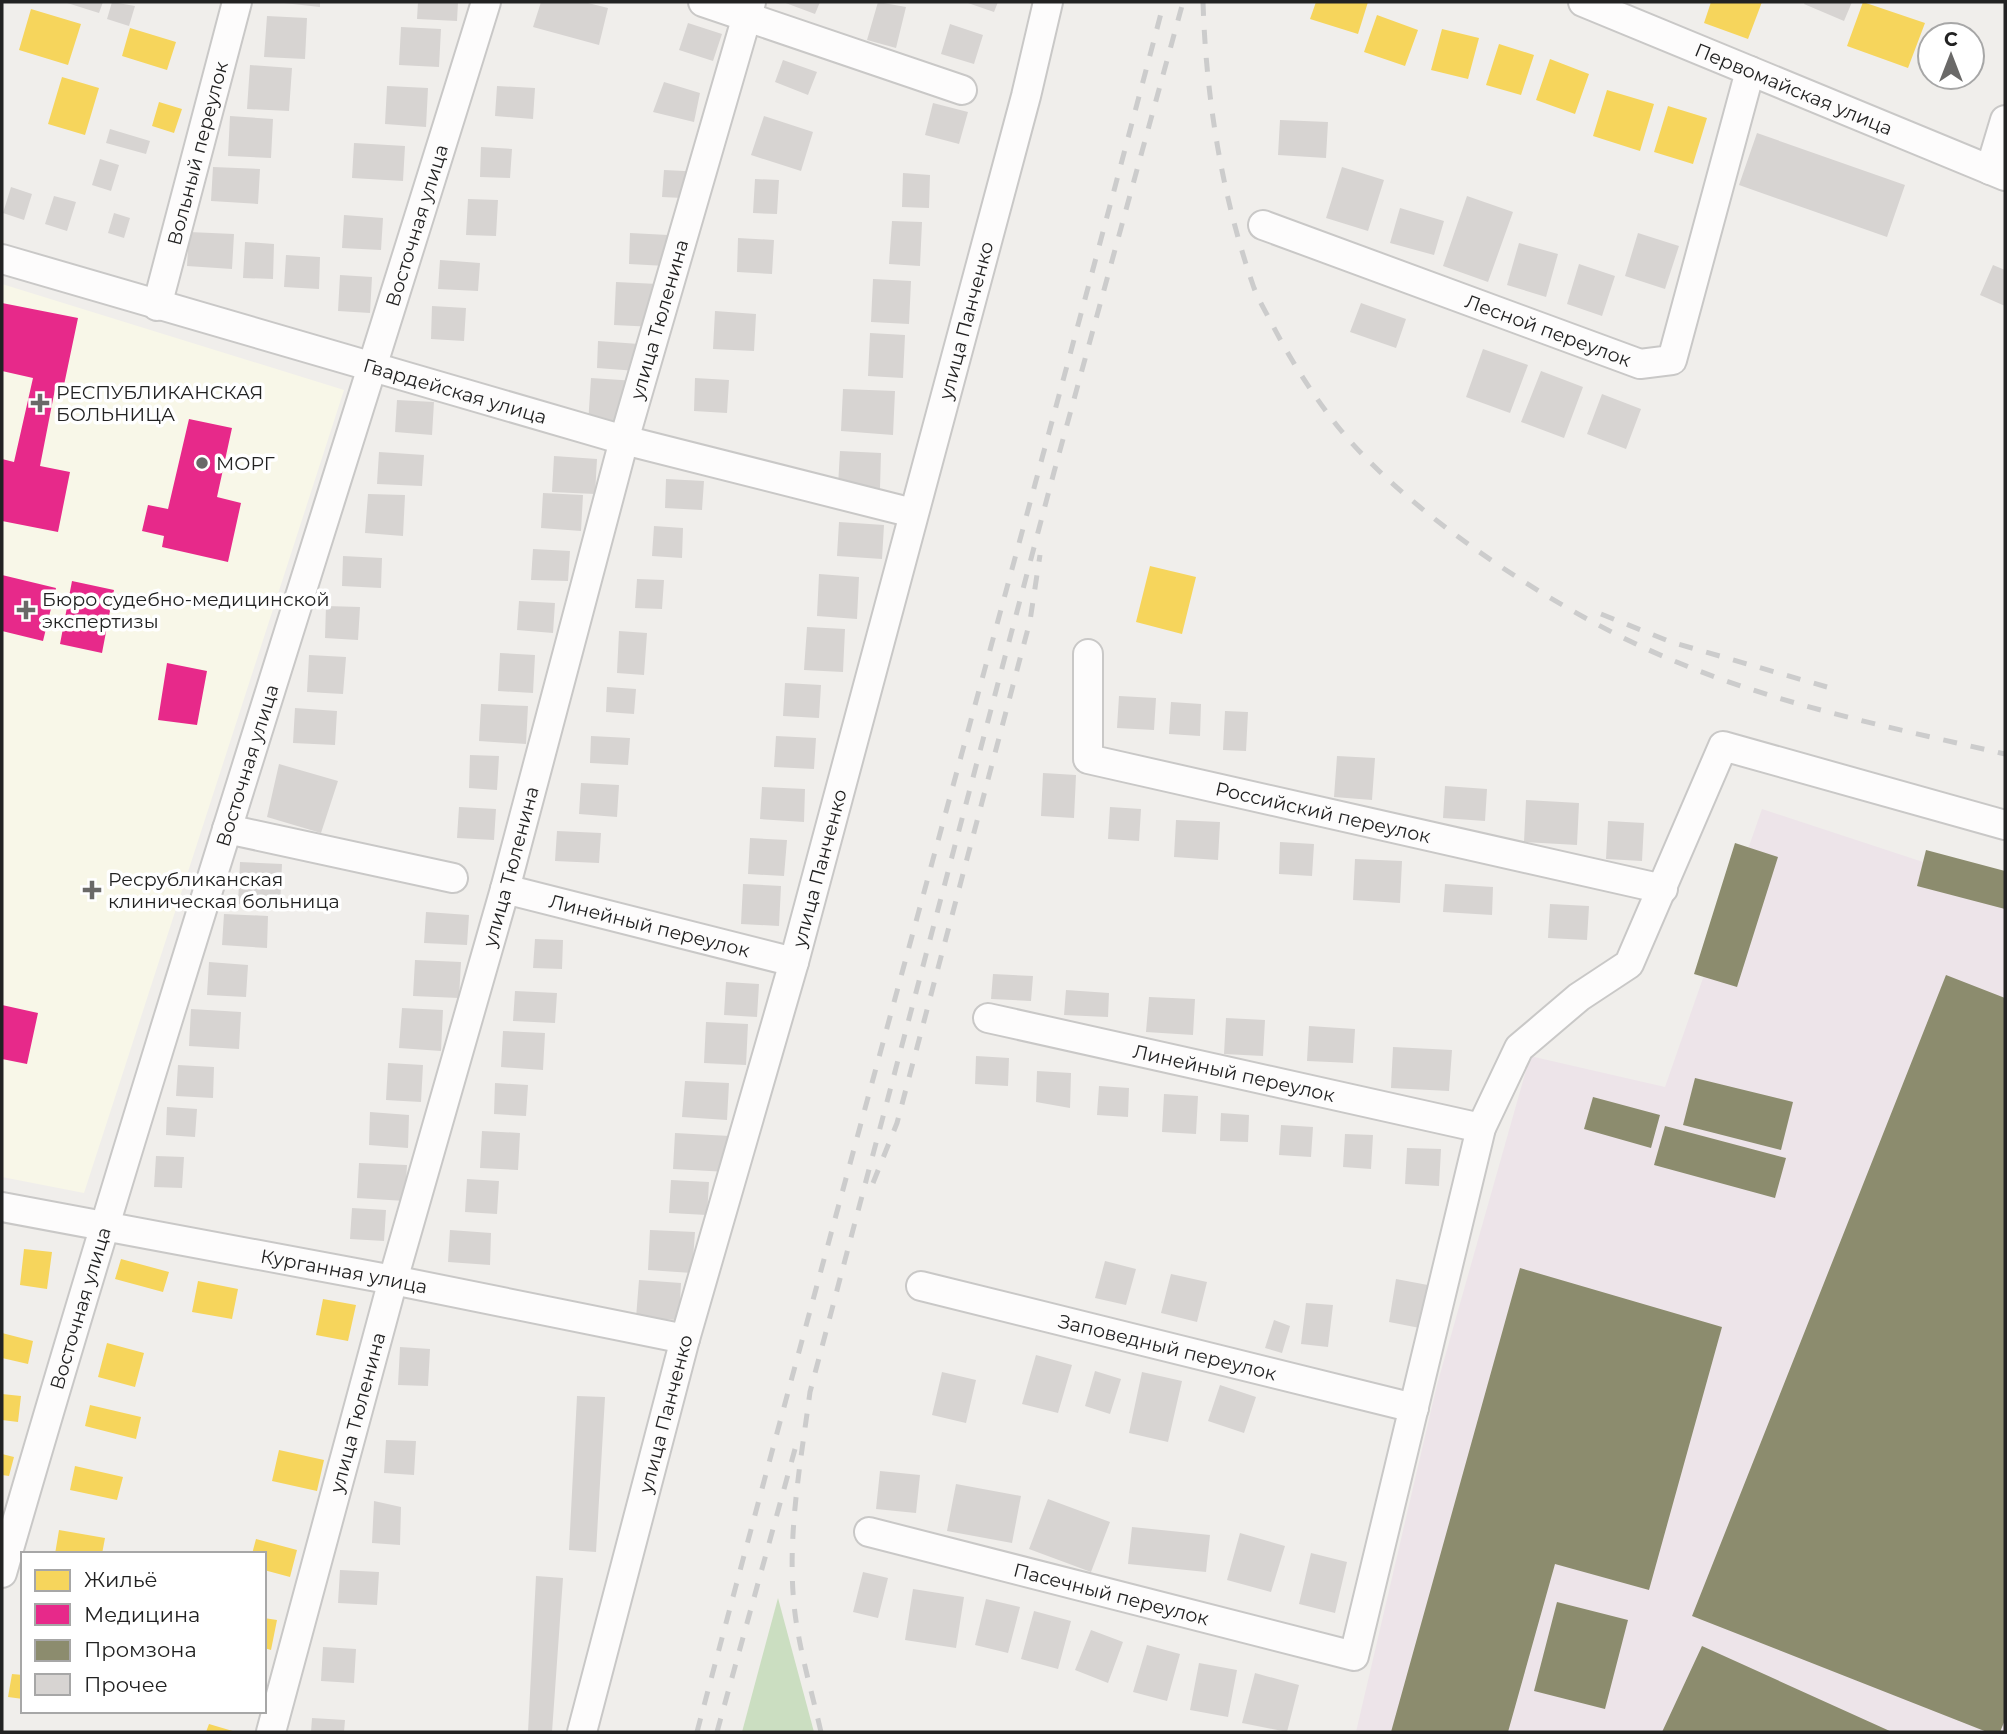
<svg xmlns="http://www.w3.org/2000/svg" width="2007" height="1734" viewBox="0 0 2007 1734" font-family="Montserrat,sans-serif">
<rect width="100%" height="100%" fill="#f0eeeb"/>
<path fill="#ede4e9" d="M 1762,809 L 2005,889 L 2005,1732 L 1356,1732 L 1437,1385 L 1530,1056 L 1665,1087 Z"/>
<path fill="#f8f7e8" d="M 2,284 L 344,390 L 84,1193 L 2,1177 Z"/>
<path fill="#cbdec1" d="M 778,1598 L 814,1732 L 742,1732 Z"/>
<path fill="#f6d55c" d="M 1316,2 L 1368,2 L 1358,34 L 1310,19 Z
M 1711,2 L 1762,2 L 1748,39 L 1704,23 Z
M 1863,2 L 1925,23 L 1908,68 L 1847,46 Z
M 31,9 L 81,24 L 68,65 L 19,50 Z
M 1377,15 L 1418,30 L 1405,66 L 1364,52 Z
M 130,28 L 176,42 L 167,70 L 122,56 Z
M 1442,29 L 1479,38 L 1468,79 L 1431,70 Z
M 1499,44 L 1534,55 L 1521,95 L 1486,85 Z
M 1550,59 L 1589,74 L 1575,114 L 1536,100 Z
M 62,77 L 99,88 L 85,135 L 48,124 Z
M 1607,90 L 1654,104 L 1640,151 L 1593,136 Z
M 159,102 L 182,109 L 174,133 L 152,126 Z
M 1668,106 L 1707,118 L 1693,164 L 1654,152 Z
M 1150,566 L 1196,577 L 1182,634 L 1136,622 Z
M 24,1249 L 52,1252 L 47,1289 L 20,1285 Z
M 121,1259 L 169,1272 L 163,1292 L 115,1279 Z
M 198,1281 L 238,1289 L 232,1319 L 192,1312 Z
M 323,1299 L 356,1305 L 348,1341 L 316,1335 Z
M 2,1333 L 33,1341 L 28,1364 L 2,1358 Z
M 107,1343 L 144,1353 L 135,1387 L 98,1377 Z
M 2,1394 L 21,1396 L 18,1422 L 2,1420 Z
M 90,1405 L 141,1417 L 136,1439 L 85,1426 Z
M 279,1450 L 324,1460 L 317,1491 L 272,1481 Z
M 2,1454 L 14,1457 L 9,1476 L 2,1475 Z
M 75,1466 L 123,1477 L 117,1500 L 70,1490 Z
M 59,1530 L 105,1538 L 102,1554 L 55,1554 Z
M 256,1539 L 297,1550 L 290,1577 L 264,1570 L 264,1554 L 252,1554 Z
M 264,1618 L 277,1620 L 271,1650 L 264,1648 Z
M 12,1674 L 23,1675 L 23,1699 L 8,1697 Z
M 209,1724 L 236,1732 L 206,1732 Z"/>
<path fill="#e7298a" d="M 2,303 L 78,318 L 64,385 L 56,384 L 40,466 L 70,472 L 58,532 L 2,521 L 2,459 L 14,462 L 33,378 L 2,371 Z
M 189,419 L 232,428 L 217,497 L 241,503 L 228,562 L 162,547 L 164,536 L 142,531 L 148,505 L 168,509 Z
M 2,575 L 56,588 L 43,641 L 2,631 Z
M 72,581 L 114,590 L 102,653 L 60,644 Z
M 167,663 L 207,671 L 197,725 L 158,720 Z
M 2,1005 L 38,1013 L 27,1064 L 2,1059 Z"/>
<path fill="#8c8c6e" d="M 1735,843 L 1778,857 L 1737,987 L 1694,974 Z
M 1926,850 L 2005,871 L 2005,909 L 1917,886 Z
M 1946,975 L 2005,998 L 2005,1720 L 2000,1732 L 1987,1732 L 1692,1616 Z
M 1695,1078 L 1793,1102 L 1781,1150 L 1683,1125 Z
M 1593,1097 L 1660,1115 L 1651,1148 L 1584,1129 Z
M 1665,1126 L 1786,1158 L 1775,1198 L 1654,1165 Z
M 1520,1268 L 1722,1327 L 1649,1590 L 1555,1564 L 1508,1732 L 1391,1732 Z
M 1557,1602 L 1628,1620 L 1605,1709 L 1534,1691 Z
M 1702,1646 L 1892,1732 L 1662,1732 Z"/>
<path fill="#d7d4d2" d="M 64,2 L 103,2 L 99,13 Z
M 112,2 L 135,6 L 129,26 L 107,19 Z
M 275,2 L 320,2 L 320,7 Z
M 418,2 L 458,2 L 457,21 L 417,19 Z
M 541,2 L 584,2 L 608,8 L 599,45 L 533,27 Z
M 783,2 L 820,2 L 815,14 Z
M 878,2 L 906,7 L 896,48 L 867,40 Z
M 965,2 L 998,2 L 994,12 Z
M 1805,2 L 1852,2 L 1844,21 L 1804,4 Z
M 267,16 L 307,18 L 305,59 L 264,57 Z
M 688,23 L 722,34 L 713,61 L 679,50 Z
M 950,24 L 983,35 L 974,64 L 941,54 Z
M 401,27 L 441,29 L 439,67 L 399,65 Z
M 783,60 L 817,72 L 808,95 L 775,82 Z
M 250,65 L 292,68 L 289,111 L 247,109 Z
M 664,82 L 700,93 L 694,122 L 653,112 Z
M 387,86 L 428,88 L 426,127 L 385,124 Z
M 497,86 L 535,88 L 533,119 L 495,116 Z
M 933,103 L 968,112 L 959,144 L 925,135 Z
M 230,116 L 273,119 L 271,158 L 228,156 Z
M 764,116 L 813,132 L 801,171 L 751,155 Z
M 1280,120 L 1328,122 L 1326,158 L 1278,155 Z
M 110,129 L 150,141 L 146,154 L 106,143 Z
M 1757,133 L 1905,185 L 1887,237 L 1739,185 Z
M 354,143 L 405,146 L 403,181 L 352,178 Z
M 481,147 L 512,149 L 510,178 L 480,177 Z
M 100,159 L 119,165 L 111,191 L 92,185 Z
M 213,167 L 260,169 L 258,204 L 211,201 Z
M 1342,167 L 1384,180 L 1368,231 L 1326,218 Z
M 664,170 L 704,172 L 702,199 L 662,197 Z
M 903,173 L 930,175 L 929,208 L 902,207 Z
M 755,179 L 779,180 L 777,214 L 753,213 Z
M 11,187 L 32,194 L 24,220 L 3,213 Z
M 54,196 L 76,202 L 67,231 L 45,224 Z
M 1467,196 L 1513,212 L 1488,282 L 1443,266 Z
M 468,199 L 498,200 L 496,236 L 466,235 Z
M 1400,208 L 1444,221 L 1434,255 L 1390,243 Z
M 114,213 L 130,218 L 124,238 L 108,233 Z
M 344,215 L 383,218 L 381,250 L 342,248 Z
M 892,221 L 922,222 L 920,266 L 889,264 Z
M 189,232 L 234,234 L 232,269 L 187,266 Z
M 630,233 L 668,235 L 666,266 L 629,264 Z
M 1638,233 L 1679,246 L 1665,289 L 1625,276 Z
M 738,238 L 774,240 L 772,274 L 737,272 Z
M 245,242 L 274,244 L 273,279 L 243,278 Z
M 1519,243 L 1558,254 L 1546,297 L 1507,285 Z
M 286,255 L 320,257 L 319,289 L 284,287 Z
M 440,260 L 480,263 L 478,291 L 438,289 Z
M 1579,264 L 1615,276 L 1602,316 L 1567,304 Z
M 1993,265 L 2005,270 L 2005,306 L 1980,295 Z
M 340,275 L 372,277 L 370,313 L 338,311 Z
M 873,279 L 911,281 L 909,324 L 871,322 Z
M 616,282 L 658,284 L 655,327 L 614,325 Z
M 1361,303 L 1406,319 L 1396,348 L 1350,332 Z
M 432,306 L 466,308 L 464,341 L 431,339 Z
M 715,311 L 756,314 L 754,351 L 713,349 Z
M 870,333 L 905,335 L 903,378 L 868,376 Z
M 598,341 L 639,344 L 637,371 L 597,368 Z
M 1483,349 L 1528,365 L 1510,413 L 1466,397 Z
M 1541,371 L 1583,387 L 1564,438 L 1521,422 Z
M 591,378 L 636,381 L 633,427 L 588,424 Z
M 695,378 L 729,380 L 727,413 L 694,411 Z
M 843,389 L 895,391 L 893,435 L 841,431 Z
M 1602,394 L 1641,409 L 1626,449 L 1587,434 Z
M 397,400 L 434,402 L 432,435 L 395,432 Z
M 840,451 L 881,453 L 880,488 L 838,486 Z
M 379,452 L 424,455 L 422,486 L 377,484 Z
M 554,456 L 597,459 L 595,494 L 552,492 Z
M 666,479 L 704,481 L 702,510 L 665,508 Z
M 543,493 L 583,495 L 581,531 L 541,528 Z
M 368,494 L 405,495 L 403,536 L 365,533 Z
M 839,522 L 884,525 L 882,559 L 837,556 Z
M 654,526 L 683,528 L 682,558 L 652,556 Z
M 533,549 L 570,551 L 568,581 L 531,580 Z
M 343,556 L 382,558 L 381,588 L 342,586 Z
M 819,574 L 859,577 L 857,619 L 817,616 Z
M 637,579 L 664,580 L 662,609 L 635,608 Z
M 519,601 L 555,603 L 553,633 L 517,630 Z
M 326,606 L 360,607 L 358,640 L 325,638 Z
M 807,627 L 845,629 L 843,672 L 804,670 Z
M 619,631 L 647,633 L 644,675 L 617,673 Z
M 500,653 L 535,655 L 533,693 L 498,691 Z
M 309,655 L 346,657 L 343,694 L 307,692 Z
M 785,683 L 821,685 L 819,718 L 783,716 Z
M 607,687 L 636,689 L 634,714 L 606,712 Z
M 1119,696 L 1156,698 L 1154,730 L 1117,728 Z
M 1171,702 L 1201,704 L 1200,736 L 1169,734 Z
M 481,704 L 528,706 L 526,744 L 479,741 Z
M 295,708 L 337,711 L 335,745 L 293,743 Z
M 1225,711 L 1248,712 L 1246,751 L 1223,750 Z
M 591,736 L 630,738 L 628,765 L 590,763 Z
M 776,736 L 816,738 L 814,769 L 774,767 Z
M 470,755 L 499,756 L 497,790 L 469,788 Z
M 1337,756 L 1375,758 L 1372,800 L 1334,797 Z
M 279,764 L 338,781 L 321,833 L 267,817 Z
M 1043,773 L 1076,775 L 1074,818 L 1041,816 Z
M 581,783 L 619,785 L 617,817 L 579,814 Z
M 1445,786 L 1487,789 L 1485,821 L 1443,818 Z
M 762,787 L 805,789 L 804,822 L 760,819 Z
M 1526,800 L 1579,803 L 1577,845 L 1524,842 Z
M 459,807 L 496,809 L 494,840 L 457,838 Z
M 1110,807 L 1141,809 L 1139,841 L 1108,839 Z
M 1176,820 L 1220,822 L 1218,860 L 1174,857 Z
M 1608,821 L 1644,823 L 1642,861 L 1606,859 Z
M 557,831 L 601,833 L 599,863 L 555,861 Z
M 750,838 L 787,840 L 784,876 L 748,874 Z
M 1280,842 L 1314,844 L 1312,876 L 1279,874 Z
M 1355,859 L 1402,861 L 1400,903 L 1353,900 Z
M 240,862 L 282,864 L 280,906 L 238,904 Z
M 743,884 L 781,886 L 779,926 L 741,924 Z
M 1445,884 L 1493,887 L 1492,915 L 1443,912 Z
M 1550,904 L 1589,906 L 1587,940 L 1548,938 Z
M 426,912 L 469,915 L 467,945 L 424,943 Z
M 224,914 L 268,916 L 267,948 L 222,945 Z
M 535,939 L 563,940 L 562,969 L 533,968 Z
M 415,960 L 461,962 L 459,998 L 413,996 Z
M 209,962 L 248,965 L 246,997 L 207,995 Z
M 993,974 L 1033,976 L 1031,1001 L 991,999 Z
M 726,982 L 759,984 L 757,1017 L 724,1015 Z
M 1066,990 L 1109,993 L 1108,1017 L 1064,1015 Z
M 515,991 L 557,993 L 555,1023 L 513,1021 Z
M 1149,997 L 1195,999 L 1193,1035 L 1146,1032 Z
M 402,1008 L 443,1010 L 441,1051 L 399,1048 Z
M 191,1009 L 241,1012 L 239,1049 L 189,1046 Z
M 1226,1018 L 1265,1020 L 1263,1056 L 1224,1054 Z
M 706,1022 L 748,1024 L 746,1065 L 704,1063 Z
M 1309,1026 L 1355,1029 L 1353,1063 L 1307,1061 Z
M 503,1031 L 545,1033 L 543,1070 L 501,1067 Z
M 1393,1047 L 1452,1050 L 1449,1091 L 1391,1088 Z
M 976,1056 L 1009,1058 L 1008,1086 L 975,1084 Z
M 388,1063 L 423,1065 L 421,1102 L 386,1100 Z
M 178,1065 L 214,1067 L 213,1098 L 176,1096 Z
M 1037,1071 L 1071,1073 L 1070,1108 L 1036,1102 Z
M 685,1081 L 729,1083 L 727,1120 L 682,1117 Z
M 495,1083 L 528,1085 L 526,1116 L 494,1114 Z
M 1099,1086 L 1129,1088 L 1128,1117 L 1097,1115 Z
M 1164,1094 L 1198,1096 L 1196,1134 L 1162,1132 Z
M 167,1107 L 197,1109 L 195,1137 L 166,1135 Z
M 370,1112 L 409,1115 L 408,1148 L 369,1145 Z
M 1221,1113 L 1249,1115 L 1248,1142 L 1220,1141 Z
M 1281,1125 L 1313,1127 L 1311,1157 L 1279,1155 Z
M 482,1131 L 520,1133 L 518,1170 L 480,1168 Z
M 675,1133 L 730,1136 L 728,1172 L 673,1169 Z
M 1345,1134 L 1373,1135 L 1371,1169 L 1343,1167 Z
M 1407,1148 L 1441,1149 L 1439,1186 L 1405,1184 Z
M 156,1156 L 184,1157 L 182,1188 L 154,1187 Z
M 359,1163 L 407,1165 L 405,1201 L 357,1198 Z
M 467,1179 L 499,1181 L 497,1214 L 465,1212 Z
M 671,1180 L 709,1182 L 707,1215 L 669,1213 Z
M 352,1208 L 386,1210 L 384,1241 L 350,1239 Z
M 450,1230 L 491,1233 L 490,1265 L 448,1262 Z
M 650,1230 L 695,1232 L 692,1273 L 648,1270 Z
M 1105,1261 L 1136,1269 L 1126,1305 L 1095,1298 Z
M 1171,1274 L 1207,1282 L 1197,1322 L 1161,1313 Z
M 1396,1279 L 1433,1286 L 1425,1329 L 1389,1322 Z
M 639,1280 L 681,1283 L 679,1320 L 636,1318 Z
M 1306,1303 L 1333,1305 L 1328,1347 L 1301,1344 Z
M 1274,1320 L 1290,1326 L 1282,1353 L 1265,1348 Z
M 400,1347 L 430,1349 L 428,1386 L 398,1385 Z
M 1036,1355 L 1072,1365 L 1058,1413 L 1022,1404 Z
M 1095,1371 L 1121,1379 L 1110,1414 L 1085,1406 Z
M 942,1372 L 976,1380 L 966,1423 L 932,1415 Z
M 1142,1372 L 1182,1381 L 1168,1442 L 1129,1433 Z
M 1220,1385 L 1256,1397 L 1244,1433 L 1208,1421 Z
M 577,1396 L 605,1397 L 596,1552 L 569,1550 Z
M 386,1440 L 416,1441 L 414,1475 L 384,1473 Z
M 880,1471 L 920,1475 L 916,1513 L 876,1509 Z
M 956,1484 L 1021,1496 L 1012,1543 L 947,1531 Z
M 1048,1499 L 1110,1522 L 1091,1572 L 1029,1549 Z
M 374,1501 L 401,1507 L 400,1545 L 372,1543 Z
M 1132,1527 L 1210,1535 L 1206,1572 L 1128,1564 Z
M 1240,1533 L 1285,1546 L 1271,1592 L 1227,1580 Z
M 1311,1553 L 1347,1562 L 1335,1613 L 1299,1604 Z
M 340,1570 L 379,1572 L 377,1605 L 338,1603 Z
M 863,1572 L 888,1578 L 878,1618 L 853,1612 Z
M 536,1576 L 563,1578 L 552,1732 L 528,1732 Z
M 913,1589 L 964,1597 L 956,1648 L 905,1640 Z
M 986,1599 L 1020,1607 L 1008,1653 L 975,1645 Z
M 1034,1611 L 1071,1621 L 1058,1669 L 1021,1659 Z
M 1091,1630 L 1123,1642 L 1108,1683 L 1075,1670 Z
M 1147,1645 L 1180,1654 L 1167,1701 L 1133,1692 Z
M 323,1647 L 356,1649 L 354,1683 L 321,1681 Z
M 1199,1663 L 1237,1670 L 1228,1717 L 1190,1710 Z
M 1255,1673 L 1299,1685 L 1287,1732 L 1242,1723 Z
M 312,1718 L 345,1720 L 344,1732 L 311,1732 Z"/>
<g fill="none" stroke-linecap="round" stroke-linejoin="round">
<g stroke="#c9c8c7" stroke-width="32">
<g id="minor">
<path d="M 703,2 L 962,90"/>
<path id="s1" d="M 1583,2 L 2005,176"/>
<path d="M 1990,170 L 2005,120"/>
<path id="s2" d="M 1263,225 L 1640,364 L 1672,360 L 1750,71"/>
<path id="s3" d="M 2,259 L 624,440 L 913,513"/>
<path id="s4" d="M 157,306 L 237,2"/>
<path id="s5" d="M 1088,654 L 1088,759 L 1663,889"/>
<path d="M 227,829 L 453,878"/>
<path id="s6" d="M 505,889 L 794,962"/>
<path id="s7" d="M 988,1018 L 1481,1128"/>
<path id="s8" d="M 2,1207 L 393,1280 L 685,1339"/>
<path id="s9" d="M 921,1286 L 1414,1408"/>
<path id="s10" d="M 869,1532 L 1354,1656 L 1481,1128 L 1519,1048 L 1579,997 L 1629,964 L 1723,746 L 2005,825"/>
<path id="s11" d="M 2,1573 C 154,1047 324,526 486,2"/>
<path id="s12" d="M 271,1732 L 393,1280 L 505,889 L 624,440 L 751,2"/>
<path id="s13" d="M 582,1732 L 685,1339 L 794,962 L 1026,96 L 1048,2"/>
</g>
</g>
<use href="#minor" stroke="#fdfcfc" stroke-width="28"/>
<path stroke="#ccc" stroke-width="5" stroke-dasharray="14 14" stroke-linecap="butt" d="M 1203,2 C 1206,98 1222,197 1254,288 C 1259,301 1267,314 1273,326 C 1292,362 1314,397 1339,428 C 1412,518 1565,616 1672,660 C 1778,705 1893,728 2005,754
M 1601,614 L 1671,642 L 1827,687
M 873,1183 L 897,1123 L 1030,621 L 1040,555
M 697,1732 C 850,1155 1012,579 1164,2
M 717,1732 L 795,1449
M 821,1732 C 813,1697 803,1663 797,1627 C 784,1550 800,1468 810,1392 L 1054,472 L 1183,2"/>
</g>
<g fill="#6a6968" stroke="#fff" stroke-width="2.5">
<path d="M36.5 392.5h7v7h7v7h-7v7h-7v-7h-7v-7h7z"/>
<circle cx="202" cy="463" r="7"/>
<path d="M22.5 599.5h7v7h7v7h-7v7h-7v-7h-7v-7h7z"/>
<path d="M88.5 879.5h7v7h7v7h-7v7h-7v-7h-7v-7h7z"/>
</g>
<g text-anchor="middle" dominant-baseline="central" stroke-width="7" stroke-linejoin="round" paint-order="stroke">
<g font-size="19" fill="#222" stroke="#fff">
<text stroke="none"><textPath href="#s1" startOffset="228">Первомайская улица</textPath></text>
<text stroke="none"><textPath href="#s4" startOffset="158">Вольный переулок</textPath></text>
<text stroke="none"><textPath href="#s11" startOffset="1410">Восточная улица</textPath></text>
<text stroke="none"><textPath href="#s12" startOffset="1465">улица Тюленина</textPath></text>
<text stroke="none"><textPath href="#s13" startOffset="1463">улица Панченко</textPath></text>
<text stroke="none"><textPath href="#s2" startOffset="304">Лесной переулок</textPath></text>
<text stroke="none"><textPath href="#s3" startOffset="472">Гвардейская улица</textPath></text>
<text stroke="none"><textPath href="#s11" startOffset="844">Восточная улица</textPath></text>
<text stroke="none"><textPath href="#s5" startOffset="346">Российский переулок</textPath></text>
<text stroke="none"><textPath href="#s12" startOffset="898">улица Тюленина</textPath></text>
<text stroke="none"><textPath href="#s13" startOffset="896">улица Панченко</textPath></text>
<text stroke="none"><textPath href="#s6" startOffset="149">Линейный переулок</textPath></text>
<text stroke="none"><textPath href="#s7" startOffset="252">Линейный переулок</textPath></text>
<text stroke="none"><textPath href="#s8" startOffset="348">Курганная улица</textPath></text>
<text stroke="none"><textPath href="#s11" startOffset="276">Восточная улица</textPath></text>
<text stroke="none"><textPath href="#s9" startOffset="254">Заповедный переулок</textPath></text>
<text stroke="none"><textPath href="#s12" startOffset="331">улица Тюленина</textPath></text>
<text stroke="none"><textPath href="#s13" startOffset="329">улица Панченко</textPath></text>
<text stroke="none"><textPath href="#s10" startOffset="250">Пасечный переулок</textPath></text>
</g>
<g font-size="19" fill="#222" stroke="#fff" text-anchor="start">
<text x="56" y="392">РЕСПУБЛИКАНСКАЯ<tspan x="56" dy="22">БОЛЬНИЦА</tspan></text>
<text x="216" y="463">МОРГ</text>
<text x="42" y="599">Бюро судебно-медицинской<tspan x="42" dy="22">экспертизы</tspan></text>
<text x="108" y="879">Ресрубликанская<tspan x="108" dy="22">клиническая больница</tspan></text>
</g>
</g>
<rect width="2007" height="1734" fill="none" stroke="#222222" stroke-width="7"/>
<rect x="21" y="1552" width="245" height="161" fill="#ffffff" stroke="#a7a7a7" stroke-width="2"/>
<rect x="35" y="1570" width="35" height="21" fill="#f6d55c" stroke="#a7a7a7" stroke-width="2"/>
<text x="84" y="1587" font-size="21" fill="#222222">Жильё</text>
<rect x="35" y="1604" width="35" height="21" fill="#e7298a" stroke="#a7a7a7" stroke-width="2"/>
<text x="84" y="1622" font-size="21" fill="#222222">Медицина</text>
<rect x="35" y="1640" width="35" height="21" fill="#8c8c6e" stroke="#a7a7a7" stroke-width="2"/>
<text x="84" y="1657" font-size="21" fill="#222222">Промзона</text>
<rect x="35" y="1674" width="35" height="21" fill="#d7d4d2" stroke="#a7a7a7" stroke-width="2"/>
<text x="84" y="1692" font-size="21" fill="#222222">Прочее</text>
<g transform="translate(1951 56)"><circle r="33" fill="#ffffff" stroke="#a7a7a7" stroke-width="2"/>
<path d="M0-5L12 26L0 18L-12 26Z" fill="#6a6968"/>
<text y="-10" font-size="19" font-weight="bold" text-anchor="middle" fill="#222222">С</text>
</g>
</svg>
